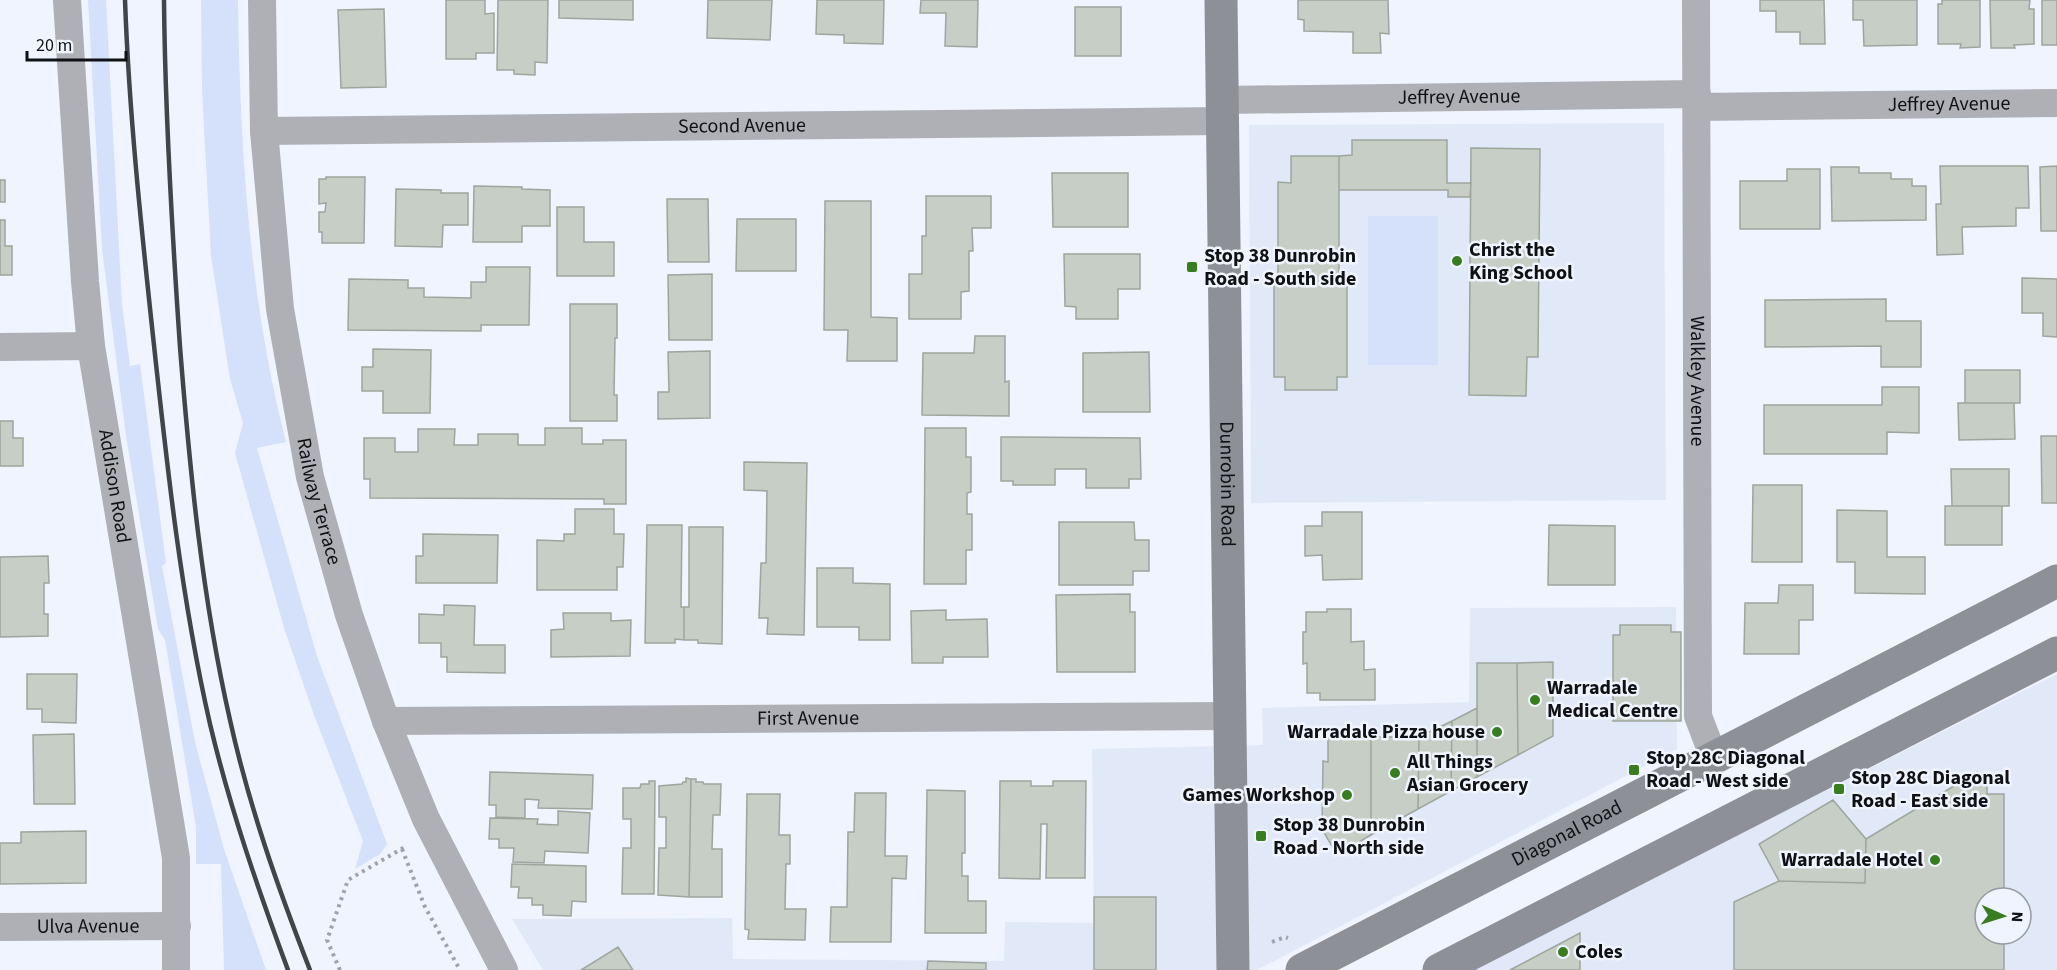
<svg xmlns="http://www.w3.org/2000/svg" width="2057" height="970" viewBox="0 0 2057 970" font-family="'Source Sans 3',sans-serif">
<rect width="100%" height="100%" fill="#eff4fe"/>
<path fill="#e1e9f9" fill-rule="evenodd" d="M 1664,123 L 1666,500 L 1251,503 L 1249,125 Z
M 1676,607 L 1677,749 L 1257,970 L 543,970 L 512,919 L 732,918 L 733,959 L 1004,961 L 1005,922 L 1094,923 L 1092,749 L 1263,745 L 1262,708 L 1469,702 L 1470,608 Z
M 2057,674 L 2057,970 L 1469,970 ZM 1985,898 L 2021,898 L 2021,934 L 1985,934 Z"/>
<path fill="#d5e1fb" d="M 88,0 L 106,0 L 122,304 L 130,366 L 140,364 L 166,563 L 162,566 L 195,742 L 224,849 L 266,970 L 224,970 L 221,864 L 196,864 L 196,827 L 165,640 L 158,629 L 126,436 L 102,249 Z
M 201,0 L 238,0 C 240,148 249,298 286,442 L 257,448 L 317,656 L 387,844 L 380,854 L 355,869 L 363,841 L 314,715 L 284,628 L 235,453 L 243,423 L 230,379 L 211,256 L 202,90 Z
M 1368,216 L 1438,216 L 1438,365 L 1368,365 Z"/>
<path fill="#c7cec5" stroke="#9ea59d" stroke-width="1.5" d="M 446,0 L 485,0 L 485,14 L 494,13 L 494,53 L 476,53 L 476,59 L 446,59 Z
M 498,0 L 548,0 L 547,63 L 535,62 L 535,75 L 514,74 L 514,70 L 497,70 Z
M 559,0 L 633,0 L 633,20 L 559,18 Z
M 708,0 L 772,0 L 770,40 L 707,38 Z
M 817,0 L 884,0 L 883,44 L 844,43 L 844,35 L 816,34 Z
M 921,0 L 978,0 L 977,47 L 945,46 L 946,13 L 920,13 Z
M 1298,0 L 1388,0 L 1389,34 L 1380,33 L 1381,53 L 1353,53 L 1353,32 L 1304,31 L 1304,20 L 1298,19 Z
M 1760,0 L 1824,0 L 1825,44 L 1800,44 L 1800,32 L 1776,32 L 1776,11 L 1760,11 Z
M 1853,0 L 1917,0 L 1917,45 L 1864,46 L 1863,20 L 1853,20 Z
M 1942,0 L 1980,0 L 1980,47 L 1960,48 L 1961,44 L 1938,44 L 1938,4 L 1942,4 Z
M 1990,0 L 2030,0 L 2029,9 L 2034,9 L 2034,44 L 2014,45 L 2015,48 L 1991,48 Z
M 2042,0 L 2057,0 L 2057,45 L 2042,45 Z
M 1075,7 L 1121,7 L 1121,56 L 1075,56 Z
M 384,9 L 386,87 L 341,88 L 338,10 Z
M 1352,140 L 1447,140 L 1447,183 L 1471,183 L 1470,197 L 1448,197 L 1448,190 L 1339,190 L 1339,156 L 1352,155 Z
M 1471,148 L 1540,149 L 1538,357 L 1527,357 L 1526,396 L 1469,395 Z
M 1291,156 L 1339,156 L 1339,283 L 1347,283 L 1347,377 L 1337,377 L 1337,390 L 1285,390 L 1285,377 L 1274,377 L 1274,283 L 1278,284 L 1278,182 L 1291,183 Z
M 1940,166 L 2028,166 L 2029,208 L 2016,208 L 2016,226 L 1962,227 L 1963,254 L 1937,255 L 1936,204 L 1941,204 Z
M 2057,166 L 2057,231 L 2041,231 L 2040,167 Z
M 1831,167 L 1859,167 L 1859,173 L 1891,173 L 1891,179 L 1912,179 L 1912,186 L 1926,186 L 1926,220 L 1832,221 Z
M 1787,169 L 1820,169 L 1820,229 L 1740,229 L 1740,181 L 1787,181 Z
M 1052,173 L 1128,173 L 1128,227 L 1053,227 Z
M 326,177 L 365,177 L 364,243 L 322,243 L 322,232 L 319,232 L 319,212 L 325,212 L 326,203 L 319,204 L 319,179 L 326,179 Z
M 0,180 L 5,180 L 5,202 L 0,202 Z
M 474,186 L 522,187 L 522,189 L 550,190 L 550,226 L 522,226 L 522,242 L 473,242 Z
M 396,189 L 441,190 L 441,193 L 468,193 L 468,225 L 443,225 L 442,247 L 395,246 Z
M 926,196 L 991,196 L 991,228 L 972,228 L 973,251 L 969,251 L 969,291 L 961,292 L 961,319 L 909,319 L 909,274 L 922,274 L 922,236 L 926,236 Z
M 667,199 L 708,199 L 709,262 L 668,262 Z
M 825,201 L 871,201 L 871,317 L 897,318 L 897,361 L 847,361 L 848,330 L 824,330 Z
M 557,207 L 584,207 L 584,242 L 614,242 L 614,276 L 557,276 Z
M 737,219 L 796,219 L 796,271 L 736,271 Z
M 0,220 L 5,220 L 5,246 L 12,246 L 12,275 L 0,275 Z
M 1064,254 L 1140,254 L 1140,289 L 1118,289 L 1118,319 L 1076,319 L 1076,307 L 1065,306 Z
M 486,267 L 530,267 L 529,325 L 481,325 L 481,331 L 348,330 L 349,279 L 408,280 L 408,288 L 424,288 L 424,297 L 471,298 L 471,282 L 486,282 Z
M 712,274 L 712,340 L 669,340 L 668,275 Z
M 2022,278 L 2057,279 L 2057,337 L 2043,336 L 2043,313 L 2022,313 Z
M 1886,299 L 1886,321 L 1921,321 L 1921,367 L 1881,367 L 1881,346 L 1765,347 L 1765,300 Z
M 570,304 L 617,304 L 617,338 L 615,338 L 614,395 L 617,395 L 617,421 L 570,421 Z
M 975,336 L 1005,336 L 1005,382 L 1009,381 L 1009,416 L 922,415 L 923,353 L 974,353 Z
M 373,349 L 431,350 L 430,413 L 383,413 L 383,391 L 362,391 L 362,367 L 373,367 Z
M 710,351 L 710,418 L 658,419 L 658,392 L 669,392 L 668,352 Z
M 1149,352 L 1150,412 L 1083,412 L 1083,353 Z
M 1965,370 L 2020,370 L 2020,403 L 1965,403 Z
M 1882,387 L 1919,387 L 1919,433 L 1887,432 L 1887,454 L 1764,454 L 1764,405 L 1882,405 Z
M 1958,403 L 2014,403 L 2015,439 L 1959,440 Z
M 0,421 L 13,421 L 13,438 L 23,438 L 23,466 L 0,466 Z
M 545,428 L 582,428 L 582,444 L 603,444 L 603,440 L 626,440 L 626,504 L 604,504 L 604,499 L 370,498 L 370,479 L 364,479 L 364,438 L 395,438 L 395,452 L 418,452 L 418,429 L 455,429 L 454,445 L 478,445 L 478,434 L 518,434 L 518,445 L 545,445 Z
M 925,428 L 966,428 L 966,457 L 971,457 L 971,492 L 967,493 L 967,514 L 972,514 L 972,550 L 966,550 L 966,584 L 924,584 Z
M 2041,436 L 2057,436 L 2057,503 L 2042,503 Z
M 1001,437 L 1140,438 L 1141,479 L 1129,479 L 1129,488 L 1086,488 L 1086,469 L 1055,469 L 1055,485 L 1013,485 L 1013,481 L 1001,481 Z
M 744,462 L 807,463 L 804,635 L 767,634 L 768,618 L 759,618 L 761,563 L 766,563 L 767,491 L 744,490 Z
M 1951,469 L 2009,469 L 2009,506 L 1952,506 Z
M 1753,485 L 1802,485 L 1802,562 L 1752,562 Z
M 1945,506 L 2002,506 L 2002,545 L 1945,545 Z
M 575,509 L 614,509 L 614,534 L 624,534 L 623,567 L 617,567 L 617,590 L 537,590 L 537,540 L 564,541 L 564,534 L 575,534 Z
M 1837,510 L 1887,511 L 1887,557 L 1925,557 L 1925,594 L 1855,593 L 1855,562 L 1837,562 Z
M 1322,512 L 1362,512 L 1362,579 L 1323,580 L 1322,555 L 1305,556 L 1305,526 L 1322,526 Z
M 1059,522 L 1134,522 L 1135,540 L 1149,540 L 1149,571 L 1133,571 L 1133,585 L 1059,585 Z
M 647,525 L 682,525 L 681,607 L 684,607 L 684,640 L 675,639 L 675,643 L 645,643 Z
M 1549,525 L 1615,526 L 1615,585 L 1548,585 Z
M 689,527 L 723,527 L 722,644 L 698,643 L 698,640 L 684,640 L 684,607 L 689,607 Z
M 423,534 L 498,535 L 497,583 L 416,583 L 416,556 L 423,556 Z
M 48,556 L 49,583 L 44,583 L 44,614 L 48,614 L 48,636 L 0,637 L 0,557 Z
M 817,568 L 853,568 L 853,583 L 890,584 L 890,640 L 859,640 L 859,627 L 817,627 Z
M 1779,585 L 1813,585 L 1813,620 L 1799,620 L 1799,654 L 1744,654 L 1745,603 L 1778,603 Z
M 1130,594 L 1130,612 L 1135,612 L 1135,672 L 1057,672 L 1056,595 Z
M 444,605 L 475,606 L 474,645 L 505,645 L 505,673 L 447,672 L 447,657 L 441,657 L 441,643 L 419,643 L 419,614 L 444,615 Z
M 1327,609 L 1351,609 L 1351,642 L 1364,641 L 1364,670 L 1375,669 L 1375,700 L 1320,700 L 1320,693 L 1307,693 L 1307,663 L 1303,664 L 1303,632 L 1306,632 L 1306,612 L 1327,612 Z
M 946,610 L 946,620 L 987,619 L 988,657 L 943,657 L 943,663 L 912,663 L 911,611 Z
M 563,613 L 611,613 L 611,621 L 631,620 L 630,656 L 551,657 L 551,630 L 564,629 Z
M 1620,625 L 1671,625 L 1671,632 L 1681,632 L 1681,721 L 1613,721 L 1613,635 L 1620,635 Z
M 1553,662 L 1553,736 L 1518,755 L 1517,663 Z
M 1477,663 L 1517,663 L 1518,755 L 1477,777 Z
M 27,674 L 77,674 L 76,723 L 42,722 L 42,709 L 27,709 Z
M 1477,708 L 1477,777 L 1451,791 L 1452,721 Z
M 1452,721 L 1451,791 L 1418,809 L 1419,737 Z
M 74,734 L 75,804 L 34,804 L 33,735 Z
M 1328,736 L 1371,737 L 1371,835 L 1337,855 L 1322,829 L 1323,761 L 1328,762 Z
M 1371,737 L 1419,737 L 1418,809 L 1371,835 Z
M 490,772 L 593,775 L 592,809 L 538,808 L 539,800 L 525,799 L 525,818 L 496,817 L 496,805 L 489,805 Z
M 1977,772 L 1987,777 L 1987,794 L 2004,794 L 2004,898 L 1985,898 L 1985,934 L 2004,934 L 2004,970 L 1734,970 L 1734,902 L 1779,881 L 1865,883 L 1866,839 Z
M 686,778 L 691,779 L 689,897 L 658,895 L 659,848 L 666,848 L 666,817 L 659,817 L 659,786 L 682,784 L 683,782 L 686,782 Z
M 691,779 L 696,779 L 696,782 L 703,782 L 704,784 L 721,784 L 720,815 L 713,815 L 712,849 L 722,849 L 722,897 L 689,897 Z
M 649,781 L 655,781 L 654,894 L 622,894 L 623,848 L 631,848 L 631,819 L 623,819 L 623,788 L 640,788 L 641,784 L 649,784 Z
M 1000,781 L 1031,781 L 1031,786 L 1053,786 L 1053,781 L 1086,781 L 1085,878 L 1046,878 L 1047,824 L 1041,824 L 1040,879 L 999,878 Z
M 927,790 L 965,791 L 965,853 L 962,853 L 962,876 L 968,876 L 968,901 L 986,901 L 986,933 L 925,933 Z
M 855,793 L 886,793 L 885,856 L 907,856 L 906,879 L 892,878 L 891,942 L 830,942 L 831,907 L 847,907 L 848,832 L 854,832 Z
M 747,794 L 780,794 L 779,835 L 790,835 L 790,864 L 786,864 L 785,909 L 806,909 L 805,940 L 748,939 L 749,930 L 745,929 Z
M 1833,800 L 1866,839 L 1865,883 L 1779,881 L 1759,844 Z
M 558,811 L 590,813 L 588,853 L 545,851 L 544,863 L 513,862 L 514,848 L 499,848 L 499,839 L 489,839 L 490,818 L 538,819 L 537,824 L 558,825 Z
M 86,831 L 86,883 L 0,884 L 0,843 L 21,843 L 21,832 Z
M 512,864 L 586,866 L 586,902 L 572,901 L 571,916 L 543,915 L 543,905 L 532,905 L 532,898 L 518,898 L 519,887 L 511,887 Z
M 1094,897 L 1156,897 L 1156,970 L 1094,970 Z
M 1580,933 L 1580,970 L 1510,970 Z
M 618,947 L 633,970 L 581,970 Z
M 928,961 L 986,963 L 986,970 L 927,970 Z"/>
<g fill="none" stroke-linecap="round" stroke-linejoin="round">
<path stroke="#9fa3ab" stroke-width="4" stroke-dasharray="3 4.5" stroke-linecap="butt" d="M 402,849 L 425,907 L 460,970
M 1272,942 L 1285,937 L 1288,938
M 340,970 L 327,940 L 348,880 L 405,847"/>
<g stroke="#aeb0b5" stroke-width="28">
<path id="s1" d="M 67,0 L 85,281 L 91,346 L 176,858 L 176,970"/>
<path id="s2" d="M 262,0 L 264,131 L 280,309 L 310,477 L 349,615 L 386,721 L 426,819 L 504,970"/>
<path id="s3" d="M 1696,0 L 1698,716 L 1714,758"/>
<path id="s4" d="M 1222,100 L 1697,94"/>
<path id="s5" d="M 1697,107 L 2057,103"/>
<path id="s6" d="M 264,131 L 1222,121"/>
<path d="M 0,347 L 91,346"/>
<path id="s7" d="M 386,721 L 1230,716"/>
<path id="s8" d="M 0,927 L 177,926"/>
</g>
<g stroke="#8d9096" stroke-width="33">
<path id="s9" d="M 1221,0 L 1233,970"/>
<path id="s10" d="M 1302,970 L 2057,581"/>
<path d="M 1439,970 L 2057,653"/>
</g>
<path stroke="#414448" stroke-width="4.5" d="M 125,0 C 129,112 141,225 153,336 C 167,466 181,597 210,724 C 230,808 258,889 288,970
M 164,0 C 165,116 172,231 180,347 C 190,472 202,597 230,720 C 249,806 278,888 310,970"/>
</g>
<g fill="#387d1f" stroke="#eff4fe" stroke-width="2">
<circle cx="1457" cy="261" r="6"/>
<rect x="1186" y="261" width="12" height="12" rx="3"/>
<circle cx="1535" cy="700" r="6"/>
<circle cx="1497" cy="732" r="6"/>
<rect x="1628" y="764" width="12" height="12" rx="3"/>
<circle cx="1395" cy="773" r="6"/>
<rect x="1833" y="783" width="12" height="12" rx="3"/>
<circle cx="1347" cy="795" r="6"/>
<rect x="1255" y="830" width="12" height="12" rx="3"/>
<circle cx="1935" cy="860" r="6"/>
<circle cx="1563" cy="952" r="6"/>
</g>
<g text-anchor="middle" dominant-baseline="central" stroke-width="5" stroke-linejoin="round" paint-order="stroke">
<g font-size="20" fill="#0f1114" stroke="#eff4fe">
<text stroke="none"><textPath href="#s4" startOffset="237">Jeffrey Avenue</textPath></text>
<text stroke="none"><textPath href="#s5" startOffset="252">Jeffrey Avenue</textPath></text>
<text stroke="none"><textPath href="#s6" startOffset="478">Second Avenue</textPath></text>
<text stroke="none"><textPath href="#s3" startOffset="381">Walkley Avenue</textPath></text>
<text stroke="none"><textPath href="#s9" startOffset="484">Dunrobin Road</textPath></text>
<text stroke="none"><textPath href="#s1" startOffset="489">Addison Road</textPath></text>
<text stroke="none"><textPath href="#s2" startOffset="506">Railway Terrace</textPath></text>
<text stroke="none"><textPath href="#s7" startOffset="422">First Avenue</textPath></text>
<text stroke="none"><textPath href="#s10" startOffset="298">Diagonal Road</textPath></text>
<text stroke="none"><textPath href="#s8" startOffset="88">Ulva Avenue</textPath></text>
</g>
<g font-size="20" font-weight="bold" fill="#0f1114" stroke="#eff4fe" text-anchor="start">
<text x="1469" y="250">Christ the<tspan x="1469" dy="23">King School</tspan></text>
<text x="1204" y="256">Stop 38 Dunrobin<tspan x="1204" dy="23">Road - South side</tspan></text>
<text x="1547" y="688">Warradale<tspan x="1547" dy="23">Medical Centre</tspan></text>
<text x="1485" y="732" text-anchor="end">Warradale Pizza house</text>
<text x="1646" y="758">Stop 28C Diagonal<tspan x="1646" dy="23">Road - West side</tspan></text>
<text x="1407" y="762">All Things<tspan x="1407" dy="23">Asian Grocery</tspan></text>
<text x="1851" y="778">Stop 28C Diagonal<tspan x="1851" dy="23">Road - East side</tspan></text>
<text x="1335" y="795" text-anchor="end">Games Workshop</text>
<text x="1273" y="825">Stop 38 Dunrobin<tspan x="1273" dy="23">Road - North side</tspan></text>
<text x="1923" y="860" text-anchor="end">Warradale Hotel</text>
<text x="1575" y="952">Coles</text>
</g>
</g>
<g transform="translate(2003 916) rotate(93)"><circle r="28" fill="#eff4fe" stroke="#9599a0" stroke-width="1.5"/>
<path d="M0-4.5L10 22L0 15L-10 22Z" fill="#387d1f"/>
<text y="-9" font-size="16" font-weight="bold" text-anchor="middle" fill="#0f1114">N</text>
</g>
<path d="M27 51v9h99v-9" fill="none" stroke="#0f1114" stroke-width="3"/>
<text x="36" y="51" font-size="18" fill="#0f1114" stroke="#eff4fe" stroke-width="4.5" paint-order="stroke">20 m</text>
</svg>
